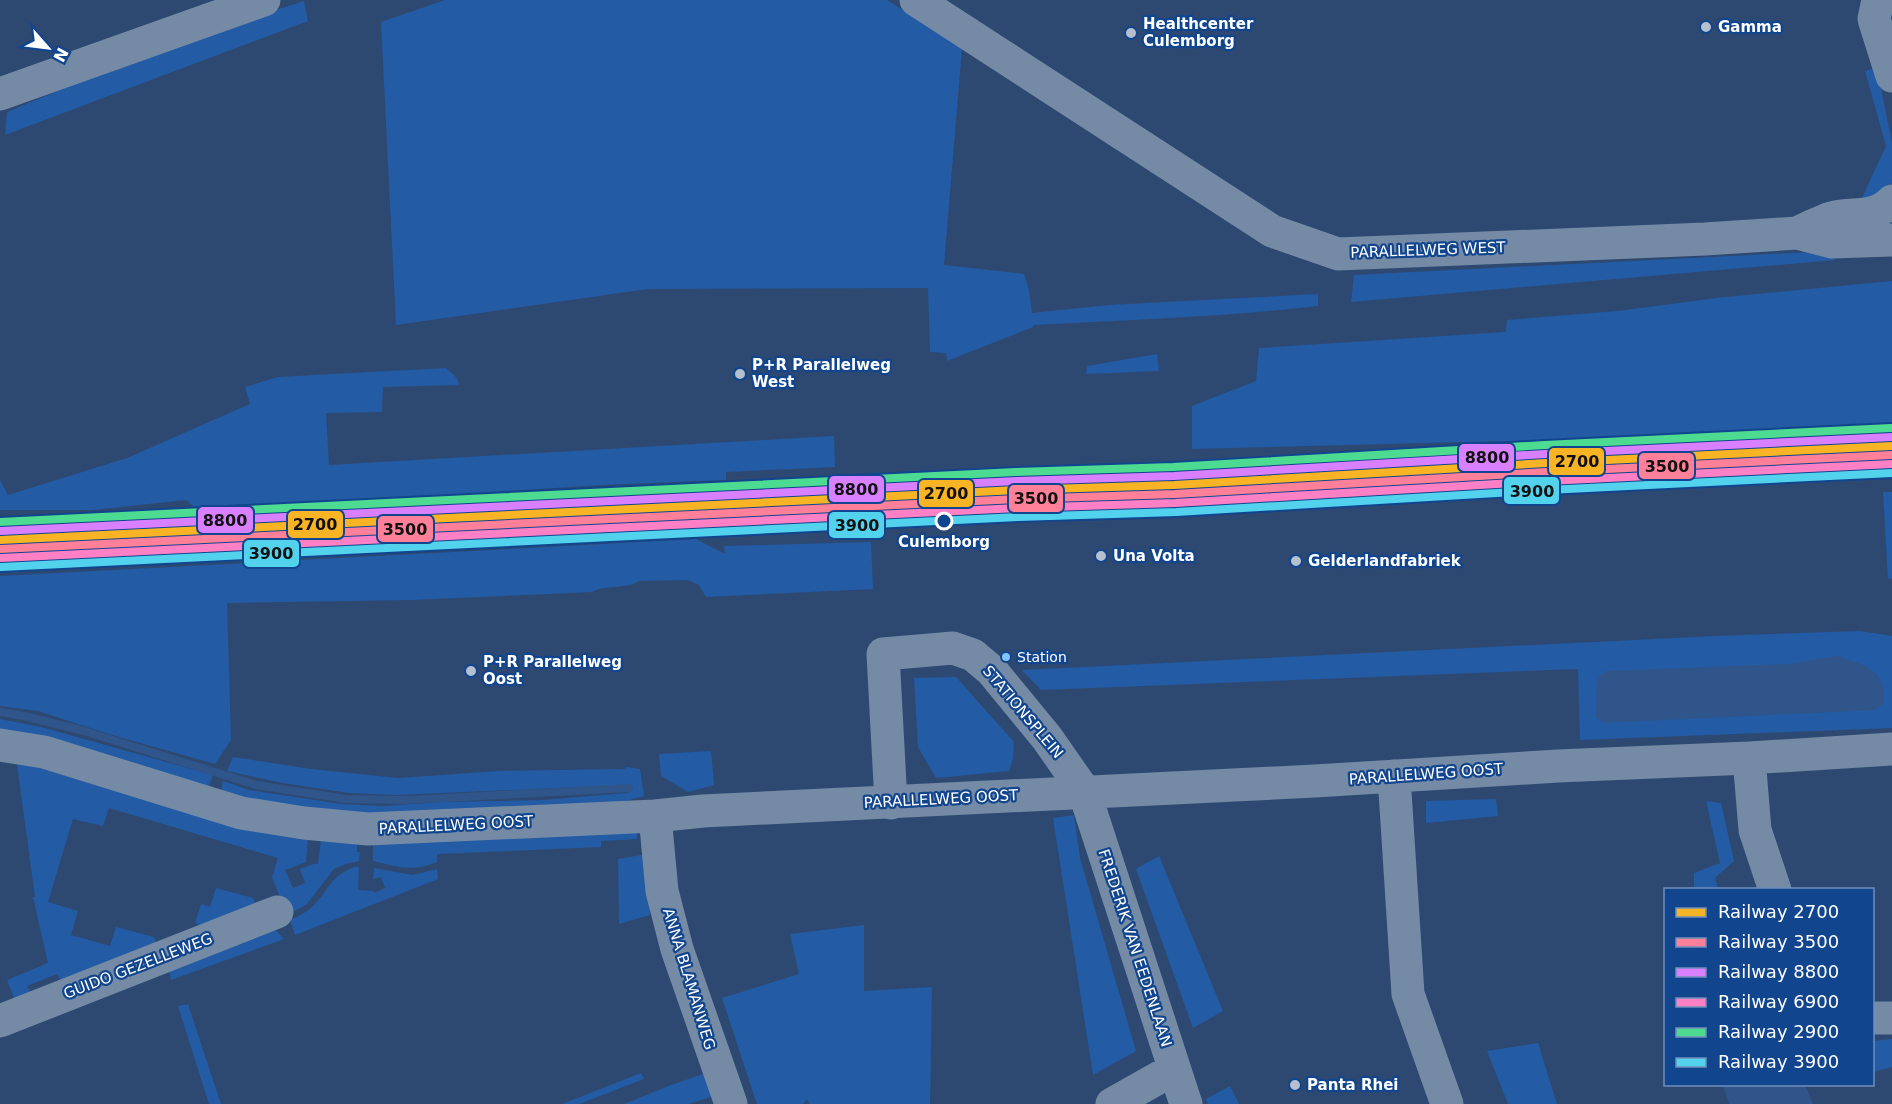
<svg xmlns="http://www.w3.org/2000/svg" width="1892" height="1104" viewBox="0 0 1892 1104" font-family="'DejaVu Sans',sans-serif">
<rect width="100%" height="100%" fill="#2d4971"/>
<path fill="#245ba5" d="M 445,0 L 887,0 L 962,48 L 944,265 L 1024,274 L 1029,290 L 1032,313 L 1109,305 L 1318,294 L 1318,306 C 1223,317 1128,320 1033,325 L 1033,327 L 947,361 L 946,353 L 930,352 L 928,288 L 648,289 L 396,325 L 381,22 Z
M 304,1 L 308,21 L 5,135 L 7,112 L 189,37 Z
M 1877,68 L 1892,143 L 1892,183 L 1876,198 L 1862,198 L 1886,146 L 1865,71 Z
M 1832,251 L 1835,260 L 1351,302 L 1354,275 Z
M 1892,281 L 1892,438 L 1818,442 L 1599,445 L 1502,451 L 1502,441 L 1192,449 L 1192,406 L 1256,381 L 1259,348 L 1506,332 L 1507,320 L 1618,311 L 1716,298 Z
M 1157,354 L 1159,371 L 1086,374 L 1087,366 Z
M 446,368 L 457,378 L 459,385 L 383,387 L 382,412 L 326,413 L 329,465 L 834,436 L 835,467 L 726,472 L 726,480 L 602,485 L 199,511 L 186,500 L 93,510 L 0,510 L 0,480 L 8,495 L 127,458 L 250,404 L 245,387 L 278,377 Z
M 1883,492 L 1892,492 L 1892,579 L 1888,578 Z
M 696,539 L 725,554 L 724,546 L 871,542 L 873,589 L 706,597 L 699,585 L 688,580 L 639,581 C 625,590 606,584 592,592 L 412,600 L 227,603 L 231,740 L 215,764 L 112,735 L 38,711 L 0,706 L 0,576 Z
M 1860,631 L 1892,636 L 1892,728 L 1580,740 L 1578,669 L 1041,690 L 1022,670 L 1716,636 Z
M 956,677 L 1014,742 L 1013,759 L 1009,771 L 936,778 L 918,747 L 914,678 Z
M 0,719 L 41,727 L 213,775 L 207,791 L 0,737 Z
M 711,751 L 714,785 L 688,792 L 661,776 L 659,754 Z
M 16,757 L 308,838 L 306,862 L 285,870 L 293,888 L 305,883 L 300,869 L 314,864 L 318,864 L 321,839 L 357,842 L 357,852 L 360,852 L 359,861 L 346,864 L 334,869 L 306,905 L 287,915 L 272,877 L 278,858 L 109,808 L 103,826 L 73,819 L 48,902 L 78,911 L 71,935 L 110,946 L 116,927 L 154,937 L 157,945 L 62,983 L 57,974 L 27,986 L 32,994 L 15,1000 L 7,980 L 48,963 L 33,897 L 35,897 Z
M 233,757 L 311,769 L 398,778 L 499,771 L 625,769 L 626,767 L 640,769 L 644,796 L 621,802 L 394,818 L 220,797 L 223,781 L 249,790 L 341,804 L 383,806 L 443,802 L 542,800 L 627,793 L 632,790 L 631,786 L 627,785 L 397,795 L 349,793 L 283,783 L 227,771 Z
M 1496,799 L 1498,816 L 1426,823 L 1426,801 Z
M 1706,801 L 1721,803 L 1734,861 L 1715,878 L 1718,889 L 1694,889 L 1694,873 L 1720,863 Z
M 1074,815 L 1080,858 L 1136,1051 L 1093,1075 L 1053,818 Z
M 637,830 L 637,839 L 601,841 L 601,847 L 437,854 L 437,862 C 412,872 398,867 373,861 L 373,842 Z
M 647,854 L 650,915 L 619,924 L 618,859 Z
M 1159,856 L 1223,1011 L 1193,1028 L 1136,869 Z
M 354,867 L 359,867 L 358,890 L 374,891 L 374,893 L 385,888 L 381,877 L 373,879 L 374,868 L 413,875 L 437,869 L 438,879 L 295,935 L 290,920 C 297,917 305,913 311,908 C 329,892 327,878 354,867 Z
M 216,888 L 253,898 L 257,907 L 205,927 L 195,923 L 201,904 L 210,907 Z
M 271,925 L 284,939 L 171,980 L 169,967 Z
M 864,925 L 864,991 L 932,987 L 930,1104 L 809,1104 L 807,1099 L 803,1104 L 757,1104 L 722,998 L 799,974 L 790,934 Z
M 188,1004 L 221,1104 L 209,1104 L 178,1006 Z
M 1892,1039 L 1892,1067 L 1873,1072 L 1873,1041 Z
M 1538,1043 L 1557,1104 L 1508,1104 L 1487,1051 Z
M 709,1072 L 714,1096 L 688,1104 L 624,1104 L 671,1085 Z
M 641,1073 L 644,1079 L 579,1104 L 562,1104 Z
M 1230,1086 L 1239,1104 L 1208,1104 L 1206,1099 Z"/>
<path fill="#2f558a" d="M 1836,656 C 1864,665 1885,667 1884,703 L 1875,710 L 1603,723 L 1596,717 L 1597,678 L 1606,671 L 1789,664 Z
M 1723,1085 L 1805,1085 L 1813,1104 L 1729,1104 Z"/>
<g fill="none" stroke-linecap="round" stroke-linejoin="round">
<path stroke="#2f558a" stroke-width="8" d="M 0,712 L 24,716 L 84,731 L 256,785 L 346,799 L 406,800 L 629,788"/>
<path stroke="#748aa5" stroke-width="33" d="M 916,0 L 1272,231 L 1338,254 L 1705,239 L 1797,233 L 1832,242 L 1892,240
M 1878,0 L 1874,19 L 1892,76
M 0,94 L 264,0
M 1797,233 C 1807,228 1818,223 1828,219 C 1850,211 1873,221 1892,201
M 0,745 L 44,752 L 241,813 L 304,823 L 368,829 L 655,816 L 703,811 L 1315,781 L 1558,766 L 1749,758 L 1892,749
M 1749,758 L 1755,830 L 1775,890
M 1394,776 L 1408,994 L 1447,1104
M 891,803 L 883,654 L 953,648 L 973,655 L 992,671 L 1047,738 L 1084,791 L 1186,1104
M 655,816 L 662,891 L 677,949 L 731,1104
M 1872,1018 L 1892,1018
M 0,1021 L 277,912
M 1112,1104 L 1174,1069"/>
<g stroke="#11458d" stroke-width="12">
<path id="rail-1" d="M 0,540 L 1017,490 L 1174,485 L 1546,463 L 1892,446"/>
</g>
<g stroke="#11458d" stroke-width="12">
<path id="rail-2" d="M 0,549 L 1017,499 L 1175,494 L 1546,472 L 1892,455"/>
</g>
<g stroke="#11458d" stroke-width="12">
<path id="rail-3" d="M 0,531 L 1017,481 L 1174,476 L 1545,454 L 1892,437"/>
</g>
<g stroke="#11458d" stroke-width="12">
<path id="rail-4" d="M 1,558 L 1018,508 L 1175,503 L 1547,481 L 1892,464"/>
</g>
<g stroke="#11458d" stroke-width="12">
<path id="rail-5" d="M 0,522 L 1016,472 L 1173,467 L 1545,445 L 1891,428"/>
</g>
<g stroke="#11458d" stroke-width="12">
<path id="rail-6" d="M 1,567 L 1018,517 L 1176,512 L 1547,490 L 1892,473"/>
</g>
<use href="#rail-1" stroke="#f9b426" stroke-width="8"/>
<use href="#rail-2" stroke="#ff8098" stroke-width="8"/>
<use href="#rail-3" stroke="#d880ff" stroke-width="8"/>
<use href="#rail-4" stroke="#ff80c5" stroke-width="8"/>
<use href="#rail-5" stroke="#4ddb92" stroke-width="8"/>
<use href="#rail-6" stroke="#53d2ee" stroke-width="8"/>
</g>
<g fill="#b6bfcd" stroke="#11458d" stroke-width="2">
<circle cx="1706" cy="27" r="6"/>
<circle cx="1131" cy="33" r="6"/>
<circle cx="740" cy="374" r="6"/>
<circle cx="1101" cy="556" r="6"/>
<circle cx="1296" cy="561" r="6"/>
<circle cx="471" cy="671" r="6"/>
<circle cx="1295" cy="1085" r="6"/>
</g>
<circle fill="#11458d" stroke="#fff" stroke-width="3" cx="944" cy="521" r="8"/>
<circle fill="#80c4ff" stroke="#11458d" stroke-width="2" cx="1006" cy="657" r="5"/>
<g text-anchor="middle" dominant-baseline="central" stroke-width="4.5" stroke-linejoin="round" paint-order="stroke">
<g font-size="14" fill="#fff" stroke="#11458d" text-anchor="start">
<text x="1017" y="657">Station</text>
</g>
<g font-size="15" font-weight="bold" fill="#fff" stroke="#11458d" text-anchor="start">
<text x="1143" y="24">Healthcenter<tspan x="1143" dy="17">Culemborg</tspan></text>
<text x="1718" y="27">Gamma</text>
<text x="752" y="365">P+R Parallelweg<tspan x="752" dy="17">West</tspan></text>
<text x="1113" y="556">Una Volta</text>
<text x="1308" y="561">Gelderlandfabriek</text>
<text x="483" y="662">P+R Parallelweg<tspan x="483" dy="17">Oost</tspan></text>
<text x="1307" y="1085">Panta Rhei</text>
</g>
<g font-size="15" fill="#fff" stroke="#11458d">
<text transform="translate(1428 250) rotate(-2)">PARALLELWEG WEST</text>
<text transform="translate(1023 712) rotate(50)">STATIONSPLEIN</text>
<text transform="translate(1426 774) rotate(-4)">PARALLELWEG OOST</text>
<text transform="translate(941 799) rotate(-3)">PARALLELWEG OOST</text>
<text transform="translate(456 825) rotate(-3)">PARALLELWEG OOST</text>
<text transform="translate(1135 948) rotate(72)">FREDERIK VAN EEDENLAAN</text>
<text transform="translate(138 966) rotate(-21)">GUIDO GEZELLEWEG</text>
<text transform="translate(689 979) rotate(73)">ANNA BLAMANWEG</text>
</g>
<g font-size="15" font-weight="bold" fill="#fff" stroke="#11458d">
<text x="944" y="542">Culemborg</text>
</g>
</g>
<g stroke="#11458d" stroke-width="2">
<rect x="1458" y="443" width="57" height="29" rx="6" fill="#d880ff"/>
<rect x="1548" y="447" width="57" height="29" rx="6" fill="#f9b426"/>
<rect x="1638" y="452" width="57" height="28" rx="6" fill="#ff8098"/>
<rect x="828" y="475" width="57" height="28" rx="6" fill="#d880ff"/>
<rect x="1503" y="476" width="57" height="29" rx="6" fill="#53d2ee"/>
<rect x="918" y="479" width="56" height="29" rx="6" fill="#f9b426"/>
<rect x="1008" y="484" width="56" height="29" rx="6" fill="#ff8098"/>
<rect x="197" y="506" width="57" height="28" rx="6" fill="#d880ff"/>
<rect x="287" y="510" width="57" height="29" rx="6" fill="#f9b426"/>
<rect x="828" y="511" width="57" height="28" rx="6" fill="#53d2ee"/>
<rect x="377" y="515" width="57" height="28" rx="6" fill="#ff8098"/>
<rect x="243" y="539" width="57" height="29" rx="6" fill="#53d2ee"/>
</g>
<g font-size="16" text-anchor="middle" font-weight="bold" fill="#111">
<text x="1487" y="463">8800</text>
<text x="1577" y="467">2700</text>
<text x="1667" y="472">3500</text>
<text x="856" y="495">8800</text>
<text x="1532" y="497">3900</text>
<text x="946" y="499">2700</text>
<text x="1036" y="504">3500</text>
<text x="225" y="526">8800</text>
<text x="315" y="530">2700</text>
<text x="857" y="531">3900</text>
<text x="405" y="535">3500</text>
<text x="271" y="559">3900</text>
</g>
<rect x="1664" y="888" width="210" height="198" fill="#11458d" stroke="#708fbb" stroke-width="1.5"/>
<rect x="1676" y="908" width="30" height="9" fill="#f9b426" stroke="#708fbb" stroke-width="1.5"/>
<text x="1718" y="918" font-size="18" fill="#ffffff">Railway 2700</text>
<rect x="1676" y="938" width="30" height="9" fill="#ff8098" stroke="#708fbb" stroke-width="1.5"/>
<text x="1718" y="948" font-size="18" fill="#ffffff">Railway 3500</text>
<rect x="1676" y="968" width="30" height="9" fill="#d880ff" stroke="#708fbb" stroke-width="1.5"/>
<text x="1718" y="978" font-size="18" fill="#ffffff">Railway 8800</text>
<rect x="1676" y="998" width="30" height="9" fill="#ff80c5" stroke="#708fbb" stroke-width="1.5"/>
<text x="1718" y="1008" font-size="18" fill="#ffffff">Railway 6900</text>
<rect x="1676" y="1028" width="30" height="9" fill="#4ddb92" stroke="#708fbb" stroke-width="1.5"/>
<text x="1718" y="1038" font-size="18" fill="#ffffff">Railway 2900</text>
<rect x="1676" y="1058" width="30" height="9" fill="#53d2ee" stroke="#708fbb" stroke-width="1.5"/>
<text x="1718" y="1068" font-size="18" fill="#ffffff">Railway 3900</text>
<g transform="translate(48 48) rotate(118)" stroke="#11458d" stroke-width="4.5" paint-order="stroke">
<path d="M0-4.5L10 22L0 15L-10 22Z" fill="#ffffff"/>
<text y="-9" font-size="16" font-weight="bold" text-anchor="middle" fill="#ffffff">N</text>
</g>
</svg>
